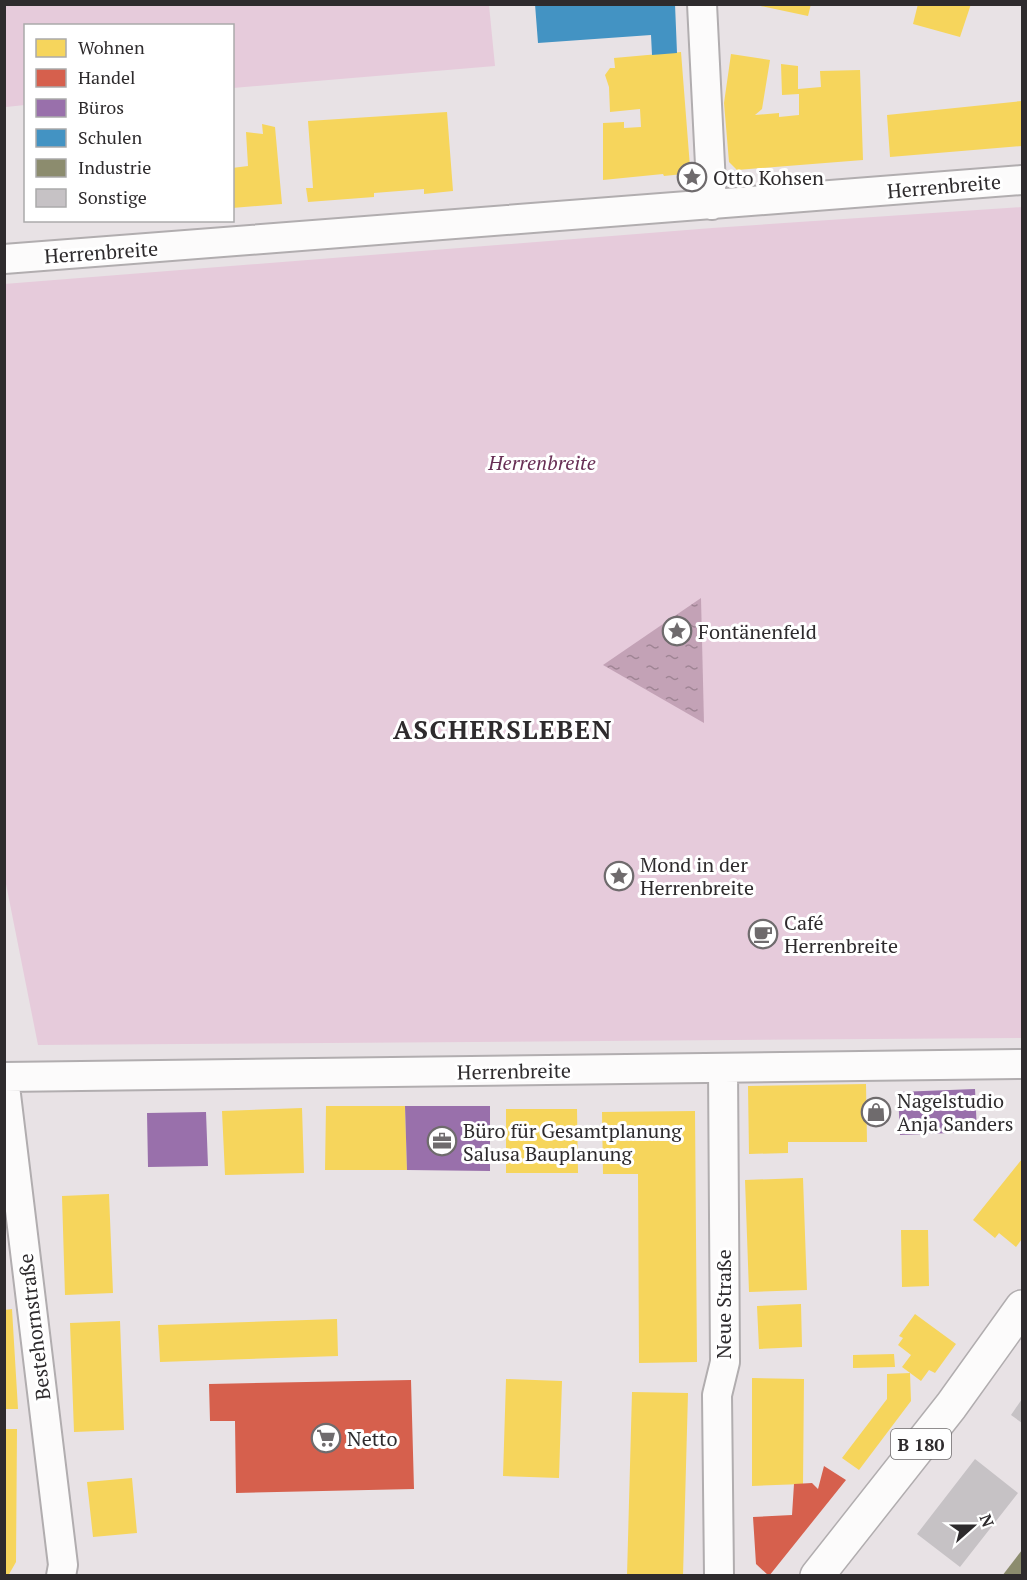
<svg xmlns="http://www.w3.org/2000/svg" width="1027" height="1580" viewBox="0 0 1027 1580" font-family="'PT Serif',serif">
<defs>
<pattern id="water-ripples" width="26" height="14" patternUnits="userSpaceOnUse" patternTransform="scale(1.5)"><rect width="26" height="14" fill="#c3a2b6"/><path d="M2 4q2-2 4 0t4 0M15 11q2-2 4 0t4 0" fill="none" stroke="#9f8494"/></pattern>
</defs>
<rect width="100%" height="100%" fill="#e8e2e5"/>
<path fill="#e6cbdb" d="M 4,5 L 489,5 L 495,66 L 233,88 L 232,26 L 26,26 L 25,105 L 6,107 Z
M 1022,207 L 1022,1038 L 38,1045 L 4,874 L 4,284 L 712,228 Z"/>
<path fill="url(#water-ripples)" d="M 701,598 L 704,723 L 603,665 Z"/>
<path fill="#f6d55c" d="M 751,4 L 811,4 L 808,16 Z
M 918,4 L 971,4 L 960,37 L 913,24 Z
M 681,52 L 690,167 L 683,174 L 664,176 L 663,174 L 603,180 L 603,123 L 624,122 L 624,128 L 641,127 L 640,109 L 610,112 L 609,87 L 605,75 L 610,68 L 615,68 L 614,58 Z
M 731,54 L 770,60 L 762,109 L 755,115 L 779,113 L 779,117 L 799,115 L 799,94 L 782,95 L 781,64 L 798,66 L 798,89 L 821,87 L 820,71 L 860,70 L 863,160 L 737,170 L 729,162 L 724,103 Z
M 1022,101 L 1022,146 L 890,157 L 887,115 Z
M 447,112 L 453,191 L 424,194 L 424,189 L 374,193 L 374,197 L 308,202 L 306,188 L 313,188 L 308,121 Z
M 262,124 L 275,127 L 282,204 L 232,208 L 232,168 L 248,166 L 246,132 L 263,134 Z
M 866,1084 L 867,1142 L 788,1142 L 788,1153 L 749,1154 L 748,1086 Z
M 326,1106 L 405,1106 L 407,1170 L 325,1170 Z
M 302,1108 L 304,1173 L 225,1175 L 222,1111 Z
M 506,1109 L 577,1109 L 578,1173 L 506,1173 Z
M 695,1111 L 697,1362 L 639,1363 L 638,1174 L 603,1174 L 602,1112 Z
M 1022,1159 L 1022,1239 L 1016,1247 L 999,1233 L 995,1238 L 973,1220 Z
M 803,1178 L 807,1290 L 749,1292 L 745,1180 Z
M 109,1194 L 113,1293 L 65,1295 L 62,1196 Z
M 901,1230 L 928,1230 L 929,1286 L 902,1287 Z
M 801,1304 L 802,1347 L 759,1349 L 757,1306 Z
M 12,1309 L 18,1409 L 4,1409 L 4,1310 Z
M 915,1314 L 956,1344 L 935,1373 L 929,1370 L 921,1381 L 902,1367 L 911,1355 L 898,1345 L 903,1338 L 899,1336 Z
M 337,1319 L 338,1356 L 160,1362 L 158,1325 Z
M 120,1321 L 124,1430 L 74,1432 L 70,1323 Z
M 894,1354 L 895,1367 L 853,1368 L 853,1355 Z
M 910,1373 L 911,1401 L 859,1470 L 842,1458 L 887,1399 L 887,1374 Z
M 752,1378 L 804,1379 L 803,1484 L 752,1486 Z
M 506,1379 L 562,1381 L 559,1478 L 503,1476 Z
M 632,1392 L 688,1393 L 683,1576 L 627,1576 Z
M 4,1429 L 17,1429 L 16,1562 L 8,1576 L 4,1575 Z
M 132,1478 L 137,1533 L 93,1537 L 87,1482 Z"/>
<path fill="#d6604d" d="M 411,1380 L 414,1489 L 236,1493 L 235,1421 L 210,1421 L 209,1384 Z
M 824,1466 L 846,1480 L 769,1576 L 756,1564 L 753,1517 L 792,1515 L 794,1484 L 812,1483 L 818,1489 Z"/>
<path fill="#9970ab" d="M 975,1089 L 977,1132 L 900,1135 L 898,1092 Z
M 405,1106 L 490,1106 L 490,1171 L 407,1170 Z
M 206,1112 L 208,1166 L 148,1167 L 147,1113 Z"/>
<path fill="#4393c3" d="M 535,4 L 675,4 L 677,53 L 652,55 L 651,35 L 538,43 Z"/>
<path fill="#8c8c6e" d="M 1022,1550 L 1022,1576 L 1002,1576 Z"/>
<path fill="#c6c2c5" d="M 1022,1399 L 1022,1423 L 1011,1415 Z
M 975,1459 L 1018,1493 L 960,1567 L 917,1534 Z"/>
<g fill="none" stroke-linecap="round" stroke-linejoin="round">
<g stroke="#b1adaf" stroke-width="32">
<path id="minor" d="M 702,4 L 712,205
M 4,259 L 1022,180
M 4,1077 L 1022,1064
M 4,1078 L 63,1565 L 61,1576
M 719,1576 L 717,1395 L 725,1362 L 723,1068"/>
</g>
<g stroke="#b1adaf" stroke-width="36">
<path id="primary" d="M 817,1576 L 951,1406 L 1022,1307"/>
</g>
<use href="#minor" stroke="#fcfbfb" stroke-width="28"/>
<use href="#primary" stroke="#fcfbfb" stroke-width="33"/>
</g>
<defs>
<g id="sight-ring" transform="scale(1.5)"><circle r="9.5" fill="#fff" stroke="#6f6b6d" stroke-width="1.5"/><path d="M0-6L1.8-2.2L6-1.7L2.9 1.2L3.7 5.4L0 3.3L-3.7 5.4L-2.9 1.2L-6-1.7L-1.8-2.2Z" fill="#6f6b6d"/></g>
<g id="cafe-ring" transform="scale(1.5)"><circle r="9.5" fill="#fff" stroke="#6f6b6d" stroke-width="1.5"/><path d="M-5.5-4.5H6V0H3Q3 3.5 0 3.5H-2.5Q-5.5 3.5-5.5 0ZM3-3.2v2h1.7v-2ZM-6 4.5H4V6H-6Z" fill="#6f6b6d"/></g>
<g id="shop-ring" transform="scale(1.5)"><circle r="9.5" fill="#fff" stroke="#6f6b6d" stroke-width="1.5"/><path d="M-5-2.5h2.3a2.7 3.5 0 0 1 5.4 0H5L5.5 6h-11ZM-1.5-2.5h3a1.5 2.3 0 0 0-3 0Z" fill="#6f6b6d"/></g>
<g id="office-ring" transform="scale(1.5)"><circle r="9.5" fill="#fff" stroke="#6f6b6d" stroke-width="1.5"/><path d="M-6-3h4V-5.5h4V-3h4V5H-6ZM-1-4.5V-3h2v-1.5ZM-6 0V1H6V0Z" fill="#6f6b6d"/></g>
<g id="supermarket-ring" transform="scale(1.5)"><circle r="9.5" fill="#fff" stroke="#6f6b6d" stroke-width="1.5"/><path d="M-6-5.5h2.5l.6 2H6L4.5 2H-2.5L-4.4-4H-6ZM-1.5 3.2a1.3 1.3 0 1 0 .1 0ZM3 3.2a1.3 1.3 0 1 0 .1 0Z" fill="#6f6b6d"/></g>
</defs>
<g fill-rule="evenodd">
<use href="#sight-ring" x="692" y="177"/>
<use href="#sight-ring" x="677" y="631"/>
<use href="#sight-ring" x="619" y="876"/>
<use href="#cafe-ring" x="763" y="934"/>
<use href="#shop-ring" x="876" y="1112"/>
<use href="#office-ring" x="442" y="1141"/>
<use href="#supermarket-ring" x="326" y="1438"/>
</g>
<g text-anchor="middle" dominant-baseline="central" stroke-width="6" stroke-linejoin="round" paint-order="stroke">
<rect fill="#fff" stroke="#6d6b6c" stroke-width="1.5" x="891" y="1429" width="60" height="30" rx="4.5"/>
<g font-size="18" font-weight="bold" fill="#2e2b2d">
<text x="921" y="1444">B 180</text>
</g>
<g font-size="20" fill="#2e2b2d" stroke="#fff" text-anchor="start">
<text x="713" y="177">Otto Kohsen</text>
<text x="698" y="631">Fontänenfeld</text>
<text x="640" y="864">Mond in der<tspan x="640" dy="23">Herrenbreite</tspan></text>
<text x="784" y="922">Café<tspan x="784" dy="23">Herrenbreite</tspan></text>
<text x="897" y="1100">Nagelstudio<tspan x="897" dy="23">Anja Sanders</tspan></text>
<text x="463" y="1130">Büro für Gesamtplanung<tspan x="463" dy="23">Salusa Bauplanung</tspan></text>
<text x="347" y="1438">Netto</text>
</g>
<g font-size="20" fill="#2e2b2d" stroke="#fff">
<text transform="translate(944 186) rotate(-5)">Herrenbreite</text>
<text transform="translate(101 252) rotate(-4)">Herrenbreite</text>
<text transform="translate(514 1071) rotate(-1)">Herrenbreite</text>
<text transform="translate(723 1304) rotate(-90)">Neue Straße</text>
<text transform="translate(34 1327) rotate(-97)">Bestehornstraße</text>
</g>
<g font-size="20" font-style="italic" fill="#682f55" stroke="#fff">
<text x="542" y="462">Herrenbreite</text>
</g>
<g font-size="26" font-weight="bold" letter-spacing="1.5" fill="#2e2b2d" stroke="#fff">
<text x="503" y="729">ASCHERSLEBEN</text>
</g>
</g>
<rect width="1027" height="1580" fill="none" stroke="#2e2b2d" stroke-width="12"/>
<rect x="24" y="24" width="210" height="198" fill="#ffffff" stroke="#abaaab" stroke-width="1.5"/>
<rect x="36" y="39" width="30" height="18" fill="#f6d55c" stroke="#abaaab" stroke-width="1.5"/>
<text x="78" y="54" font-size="18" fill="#2e2b2d">Wohnen</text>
<rect x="36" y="69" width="30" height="18" fill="#d6604d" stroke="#abaaab" stroke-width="1.5"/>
<text x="78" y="84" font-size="18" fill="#2e2b2d">Handel</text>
<rect x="36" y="99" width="30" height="18" fill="#9970ab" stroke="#abaaab" stroke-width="1.5"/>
<text x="78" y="114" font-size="18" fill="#2e2b2d">Büros</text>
<rect x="36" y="129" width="30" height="18" fill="#4393c3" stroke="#abaaab" stroke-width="1.5"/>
<text x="78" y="144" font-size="18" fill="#2e2b2d">Schulen</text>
<rect x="36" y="159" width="30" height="18" fill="#8c8c6e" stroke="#abaaab" stroke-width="1.5"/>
<text x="78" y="174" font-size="18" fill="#2e2b2d">Industrie</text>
<rect x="36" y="189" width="30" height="18" fill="#c6c2c5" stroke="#abaaab" stroke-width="1.5"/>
<text x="78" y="204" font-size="18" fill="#2e2b2d">Sonstige</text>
<g transform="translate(973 1526) rotate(69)" stroke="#ffffff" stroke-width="4.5" paint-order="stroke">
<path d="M0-4.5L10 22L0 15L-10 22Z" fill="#2e2b2d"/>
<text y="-9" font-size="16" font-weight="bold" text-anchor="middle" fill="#2e2b2d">N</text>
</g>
</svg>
